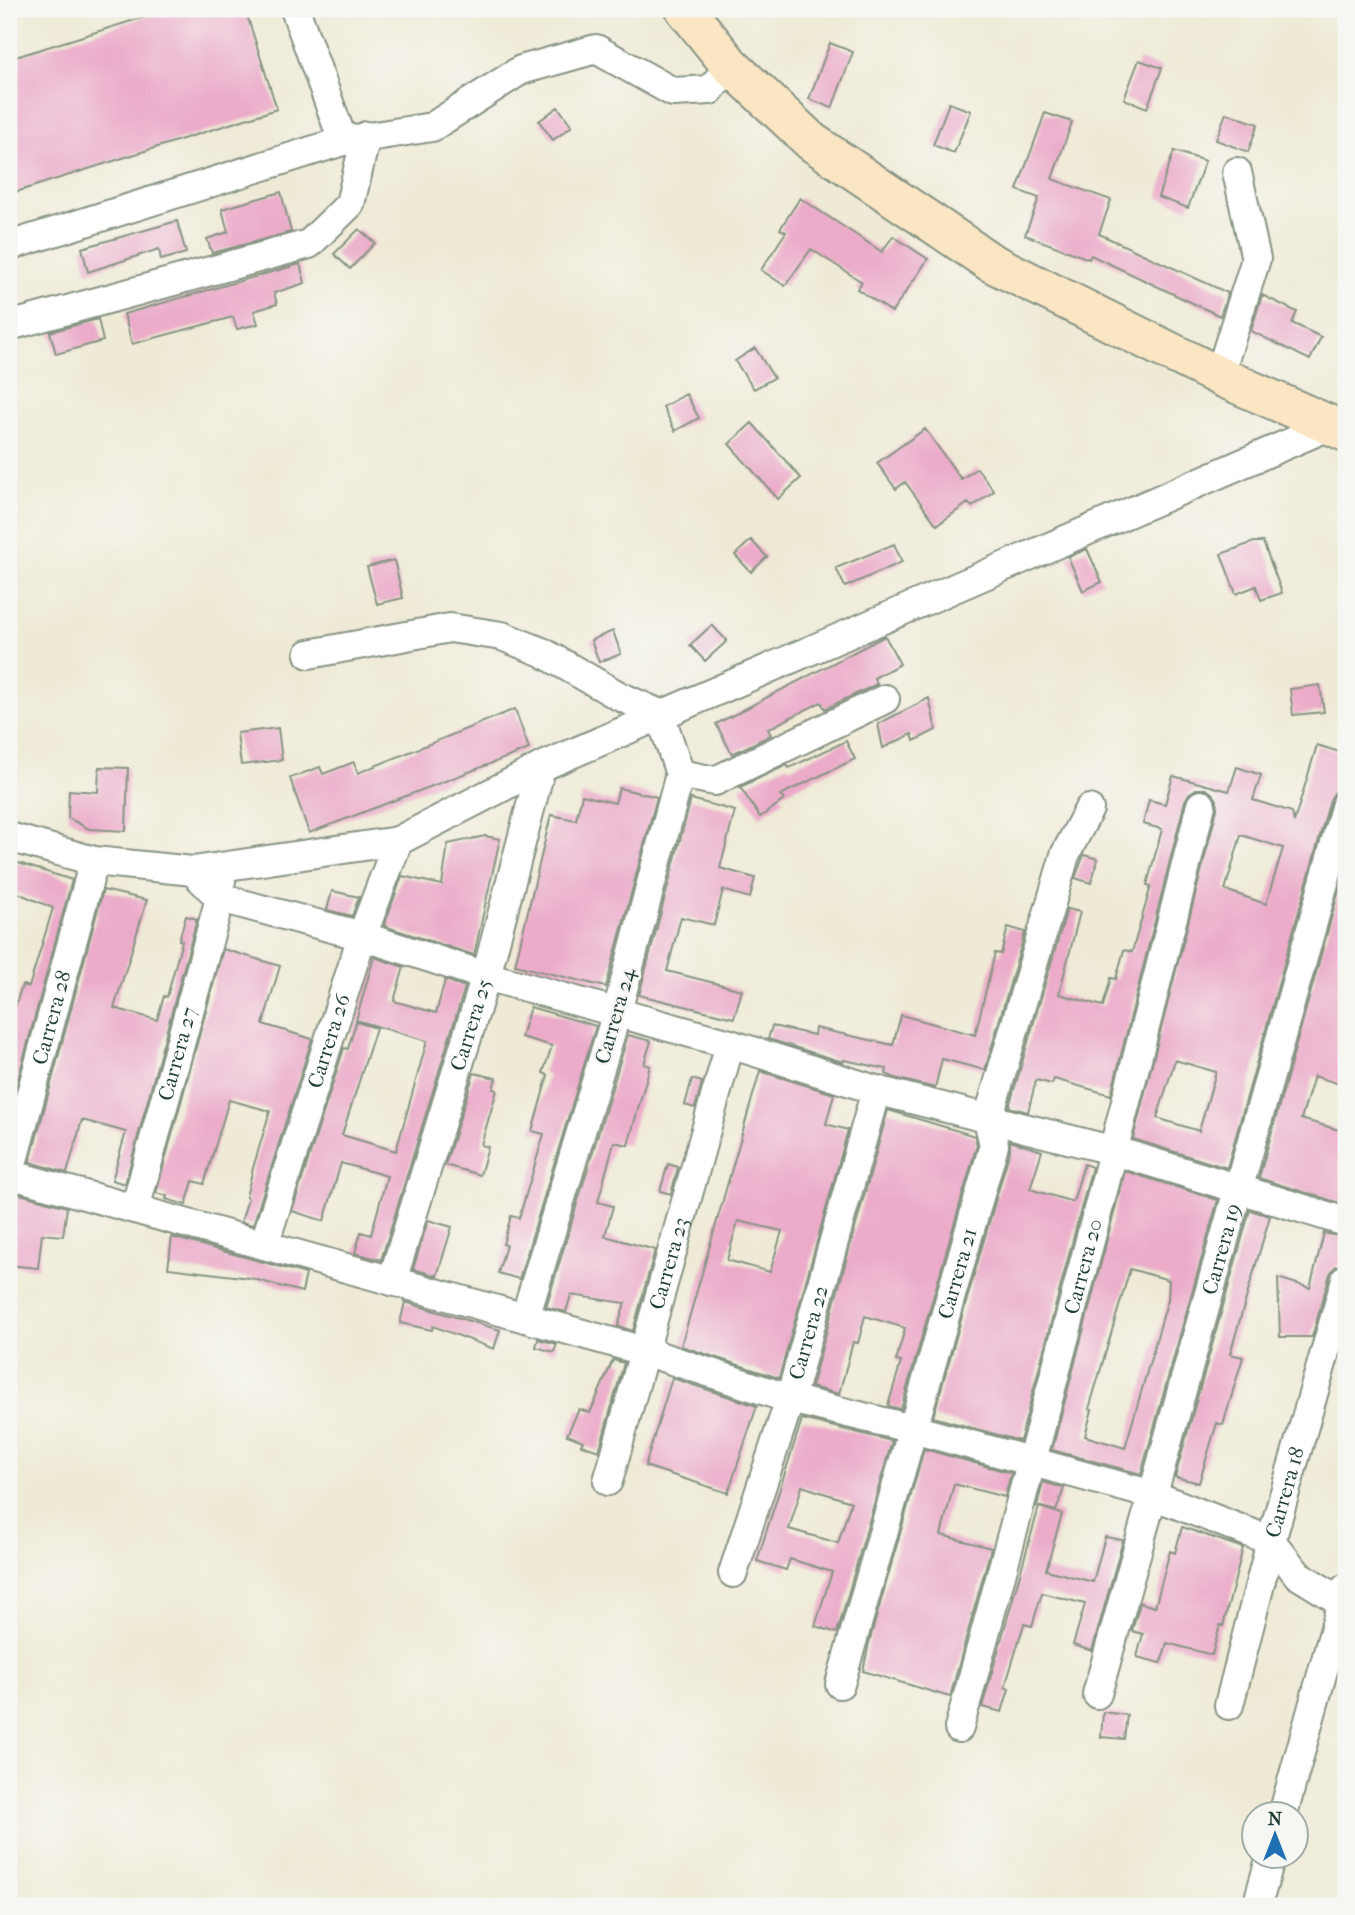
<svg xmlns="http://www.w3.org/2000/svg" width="1355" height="1915" viewBox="0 0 1355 1915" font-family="'IM FELL French Canon',serif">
<rect width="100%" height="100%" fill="#f6f6f2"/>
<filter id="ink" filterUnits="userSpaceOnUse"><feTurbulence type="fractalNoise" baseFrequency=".0143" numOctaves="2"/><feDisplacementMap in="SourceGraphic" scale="14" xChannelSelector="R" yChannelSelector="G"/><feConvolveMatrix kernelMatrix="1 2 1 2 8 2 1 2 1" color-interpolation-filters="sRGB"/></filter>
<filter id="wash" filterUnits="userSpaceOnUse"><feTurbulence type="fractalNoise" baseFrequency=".00686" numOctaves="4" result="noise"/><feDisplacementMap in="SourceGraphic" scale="28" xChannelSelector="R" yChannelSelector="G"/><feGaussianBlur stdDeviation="1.57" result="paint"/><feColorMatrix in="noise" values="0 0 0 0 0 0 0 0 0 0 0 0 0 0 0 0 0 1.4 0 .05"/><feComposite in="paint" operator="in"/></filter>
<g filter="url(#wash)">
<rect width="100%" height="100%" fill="#efead5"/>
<g id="blocks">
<path fill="#ebabc9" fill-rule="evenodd" d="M 170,9 L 245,9 L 277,109 L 16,192 L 9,170 L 9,59 Z
M 830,43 L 853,52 L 832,108 L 809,99 Z
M 1139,60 L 1162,68 L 1147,108 L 1124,99 Z
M 949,103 L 971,111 L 954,153 L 933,145 Z
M 558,107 L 572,126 L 553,140 L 539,121 Z
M 1045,113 L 1072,122 L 1052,179 L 1111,200 L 1099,234 L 1228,293 L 1220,316 L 1091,255 L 1089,259 L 1025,235 L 1039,198 L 1017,190 Z
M 1226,113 L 1258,124 L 1248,152 L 1216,140 Z
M 1174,151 L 1205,161 L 1188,208 L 1158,197 Z
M 281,192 L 291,232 L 212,253 L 207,239 L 228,232 L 222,209 Z
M 800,198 L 882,252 L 893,236 L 928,259 L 892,312 L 857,289 L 862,282 L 811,249 L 785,286 L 761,270 L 786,232 L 780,229 Z
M 177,221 L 186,253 L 161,260 L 159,249 L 88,272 L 82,248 Z
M 359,229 L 375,243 L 350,269 L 334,254 Z
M 300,264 L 305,283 L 274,293 L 277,304 L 254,311 L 258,324 L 237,329 L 233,317 L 132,344 L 124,314 Z
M 1262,295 L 1297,312 L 1292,323 L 1321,337 L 1310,360 L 1251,331 Z
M 98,319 L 103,341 L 56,354 L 50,332 Z
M 755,348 L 774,378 L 754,389 L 735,361 Z
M 686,394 L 699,418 L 675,431 L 663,407 Z
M 752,423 L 801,478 L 778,499 L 729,444 Z
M 925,429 L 961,479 L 977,468 L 994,491 L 972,507 L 968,503 L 937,525 L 905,482 L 896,489 L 877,463 Z
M 751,540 L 767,557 L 751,572 L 735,555 Z
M 1254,542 L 1263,542 L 1282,593 L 1261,600 L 1256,586 L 1236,594 L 1221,554 Z
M 894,544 L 902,562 L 845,587 L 836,568 Z
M 1087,549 L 1102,582 L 1083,591 L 1068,557 Z
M 394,560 L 403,598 L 377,604 L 367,567 Z
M 712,625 L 727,641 L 705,661 L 690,645 Z
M 613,631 L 621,654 L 599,662 L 591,640 Z
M 885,636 L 900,664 L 874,678 L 877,684 L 825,709 L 821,702 L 768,729 L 771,735 L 732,754 L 716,724 Z
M 1320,685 L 1324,712 L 1293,715 L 1290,689 Z
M 929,698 L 936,730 L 914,741 L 912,734 L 883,748 L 878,724 Z
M 515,709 L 529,749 L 309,833 L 290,778 L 320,767 L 323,774 L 354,762 L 358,773 Z
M 278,728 L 282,760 L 241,765 L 237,733 Z
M 846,741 L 855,759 L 780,795 L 784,800 L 760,817 L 740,787 L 787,765 L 789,768 Z
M 1317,745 L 1346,754 L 1346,788 L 1335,792 L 1330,800 L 1227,1168 L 1133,1139 L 1217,809 L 1217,800 L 1213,794 L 1206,789 L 1196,789 L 1189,794 L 1185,801 L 1111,1095 L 1054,1079 L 1052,1084 L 1036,1080 L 1028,1112 L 1009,1107 L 1067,909 L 1080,912 L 1059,994 L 1103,1006 L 1111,978 L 1116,979 L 1124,950 L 1132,952 L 1151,886 L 1147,885 L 1162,829 L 1143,824 L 1149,800 L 1165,804 L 1173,776 L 1229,791 L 1237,767 L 1261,775 L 1253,800 L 1292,812 L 1294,822 ZM 1241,835 L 1283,848 L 1266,904 L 1225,890 ZM 1175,1060 L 1216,1072 L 1199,1131 L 1157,1118 Z
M 99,767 L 128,768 L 126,831 L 89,829 L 68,818 L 69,790 L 98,792 Z
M 619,788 L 657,797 L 606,987 L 515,965 L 551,815 L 576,820 L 582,795 L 615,803 Z
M 691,799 L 735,811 L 720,868 L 755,878 L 750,898 L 723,890 L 714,925 L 681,917 L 667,971 L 742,990 L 734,1018 L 639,995 Z
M 485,836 L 500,839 L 474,955 L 384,926 L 402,876 L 442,885 L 448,844 Z
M 1084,855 L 1098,859 L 1091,883 L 1075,878 Z
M 9,860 L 72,880 L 9,1112 L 9,1026 L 22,985 L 29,987 L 53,908 L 9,889 Z
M 1346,865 L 1346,1086 L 1314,1076 L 1301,1119 L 1346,1132 L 1346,1205 L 1259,1178 Z
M 103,890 L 147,900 L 114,1008 L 157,1020 L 164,996 L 167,997 L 182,941 L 179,940 L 186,916 L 197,919 L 125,1184 L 112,1180 L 126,1132 L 82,1120 L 67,1173 L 30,1162 Z
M 332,891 L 359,897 L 352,916 L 327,910 Z
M 1008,927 L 1025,932 L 985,1070 L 942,1059 L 935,1088 L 895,1078 L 886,1074 L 887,1069 L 844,1060 L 843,1062 L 768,1039 L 772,1026 L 814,1035 L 815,1028 L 893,1045 L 901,1015 L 975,1035 L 995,953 L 1001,954 Z
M 223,949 L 280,966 L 263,1024 L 312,1039 L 253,1225 L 241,1222 L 248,1198 L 246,1197 L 253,1168 L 270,1111 L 229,1100 L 204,1184 L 193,1181 L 186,1205 L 166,1199 L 167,1196 L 156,1193 Z
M 374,957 L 404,967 L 394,1001 L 436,1013 L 445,980 L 465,987 L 381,1260 L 355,1253 L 361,1232 L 371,1235 L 387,1176 L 341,1163 L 324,1221 L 292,1211 L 344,1048 L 348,1049 L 356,1022 L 376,1028 L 342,1135 L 396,1151 L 427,1041 L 356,1020 Z
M 530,1007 L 596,1026 L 519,1279 L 498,1273 L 506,1245 L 503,1244 L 511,1216 L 519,1218 L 544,1134 L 532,1131 L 548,1075 L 543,1073 L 552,1046 L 521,1037 Z
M 628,1035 L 651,1041 L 644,1064 L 650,1066 L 628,1145 L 614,1142 L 598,1202 L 613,1206 L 605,1236 L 655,1250 L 633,1331 L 618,1326 L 625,1303 L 571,1295 L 566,1312 L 546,1307 Z
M 760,1071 L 834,1094 L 826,1124 L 848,1130 L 779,1378 L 681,1346 ZM 738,1221 L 782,1231 L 770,1272 L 727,1260 Z
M 474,1073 L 496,1078 L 493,1089 L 497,1090 L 481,1145 L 488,1147 L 480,1175 L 445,1165 Z
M 692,1079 L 702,1082 L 695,1108 L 685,1105 Z
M 888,1110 L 975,1136 L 977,1145 L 901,1409 L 888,1406 L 901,1362 L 896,1361 L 905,1328 L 865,1316 L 858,1343 L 853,1342 L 839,1394 L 811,1387 Z
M 1010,1141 L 1042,1151 L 1030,1189 L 1073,1202 L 1084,1164 L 1092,1167 L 1020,1441 L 933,1417 L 1010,1150 Z
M 668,1164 L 678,1167 L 671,1194 L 660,1191 Z
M 1125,1171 L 1218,1200 L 1141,1474 L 1052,1450 ZM 1130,1269 L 1169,1280 L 1168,1299 L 1125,1448 L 1085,1436 L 1092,1410 L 1089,1409 Z
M 9,1191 L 67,1207 L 63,1236 L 42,1234 L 38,1268 L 9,1265 L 9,1239 L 13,1206 L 9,1206 Z
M 1250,1210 L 1270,1216 L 1230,1354 L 1243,1357 L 1223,1425 L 1217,1423 L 1199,1483 L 1175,1477 Z
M 428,1220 L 452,1227 L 437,1276 L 413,1269 Z
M 1324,1233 L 1346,1238 L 1344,1263 L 1335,1267 L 1330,1274 L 1312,1337 L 1280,1337 L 1278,1278 L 1310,1288 Z
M 172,1237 L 306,1274 L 302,1292 L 250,1278 L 168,1268 Z
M 405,1302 L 500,1330 L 494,1349 L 433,1326 L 432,1330 L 400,1323 Z
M 538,1339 L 557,1344 L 554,1352 L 536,1347 Z
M 613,1360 L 624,1363 L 599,1451 L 581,1445 L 583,1441 L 567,1435 L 579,1409 L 590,1413 Z
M 672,1378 L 757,1406 L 728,1493 L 645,1466 Z
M 802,1419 L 892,1441 L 837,1633 L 815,1626 L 832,1572 L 790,1559 L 786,1570 L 757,1561 ZM 802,1486 L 851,1502 L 838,1543 L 789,1529 Z
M 924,1449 L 1011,1473 L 1005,1497 L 954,1484 L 941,1535 L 991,1548 L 950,1697 L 863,1671 L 869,1643 Z
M 1043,1482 L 1064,1488 L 1056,1511 L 1037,1506 Z
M 1039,1507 L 1062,1514 L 1046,1570 L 1093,1582 L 1105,1537 L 1123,1540 L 1092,1651 L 1073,1645 L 1085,1604 L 1042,1593 L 1032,1626 L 1024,1624 L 1005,1687 L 1009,1689 L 1002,1712 L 982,1707 Z
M 1182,1527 L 1243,1548 L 1223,1626 L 1220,1625 L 1212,1655 L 1167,1643 L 1161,1663 L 1137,1657 L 1143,1634 L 1132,1631 L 1140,1603 L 1155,1607 L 1170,1551 L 1175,1553 Z
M 1103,1712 L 1127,1715 L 1124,1739 L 1101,1737 Z"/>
</g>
</g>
<g filter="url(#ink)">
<use href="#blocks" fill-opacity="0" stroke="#879484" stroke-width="2"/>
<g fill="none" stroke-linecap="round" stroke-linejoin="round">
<g stroke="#879484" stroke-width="32">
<g id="minor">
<path d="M 295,9 L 343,141"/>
<path d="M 9,246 L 343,141 L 432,127 L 521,70 L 596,49 L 673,92 L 710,90 L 730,65"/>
<path d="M 9,326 L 309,244 L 350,204 L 366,136"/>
<path d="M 1219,376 L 1256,259 L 1237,172"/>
<path d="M 309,654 L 450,628 L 502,636 L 542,652 L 619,696 L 660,714 L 680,774 L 617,1012 L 525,1318"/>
<path d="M 680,774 L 715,781 L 885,699"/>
<path d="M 9,837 L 94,861 L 193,871 L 398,841 L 541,767 L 1329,426"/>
<path d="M 193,871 L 220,898 L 362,936 L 486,976 L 730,1044 L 876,1090 L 1115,1151 L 1346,1222"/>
<path d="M 9,1174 L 644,1351 L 790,1399 L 913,1429 L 1153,1495 L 1271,1541 L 1298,1575 L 1342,1602"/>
<path id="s1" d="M 9,1175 L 94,861"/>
<path id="s2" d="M 135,1209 L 220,898 L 219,887 L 221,881"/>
<path id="s3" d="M 264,1245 L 362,936 L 398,841"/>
<path id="s4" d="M 392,1281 L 486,976 L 541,767"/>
<path id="s5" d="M 608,1481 L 730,1044"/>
<path id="s6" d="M 733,1573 L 790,1399 L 876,1090"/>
<path id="s7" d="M 840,1684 L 994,1145 L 988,1119 L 1065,855 L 1089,809"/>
<path id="s8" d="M 1097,1694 L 1346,804"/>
<path id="s9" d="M 1229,1705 L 1271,1541 L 1346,1279"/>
<path id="s10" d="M 959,1728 C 1044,1421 1124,1114 1201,805"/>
<path d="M 1283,1814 L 1346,1588"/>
<path d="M 1257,1906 L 1271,1856"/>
</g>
</g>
<g stroke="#879484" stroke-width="42">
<path id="secondary" d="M 685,9 L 730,65 L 812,142 L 990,262 L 1219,376 L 1346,432"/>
</g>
<use href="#minor" stroke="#fff" stroke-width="28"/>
<use href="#secondary" stroke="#fbe6c4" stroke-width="38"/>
</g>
</g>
<g text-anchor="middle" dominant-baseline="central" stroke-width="5" stroke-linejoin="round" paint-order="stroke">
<g font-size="21" fill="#1f3d34" stroke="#f6f6f2">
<text transform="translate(615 1016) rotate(-74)">Carrera 24</text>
<text stroke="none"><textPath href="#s1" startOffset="163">Carrera 28</textPath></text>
<text stroke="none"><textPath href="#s4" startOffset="268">Carrera 25</textPath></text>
<text stroke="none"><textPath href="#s3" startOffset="214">Carrera 26</textPath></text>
<text stroke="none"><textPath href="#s2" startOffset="161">Carrera 27</textPath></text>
<text stroke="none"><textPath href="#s8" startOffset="462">Carrera 19</textPath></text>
<text stroke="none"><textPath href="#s5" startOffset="226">Carrera 23</textPath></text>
<text stroke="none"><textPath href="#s10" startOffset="478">Carrera 20</textPath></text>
<text stroke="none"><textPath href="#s7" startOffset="427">Carrera 21</textPath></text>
<text stroke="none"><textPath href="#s6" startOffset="252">Carrera 22</textPath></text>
<text stroke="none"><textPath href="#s9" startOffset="220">Carrera 18</textPath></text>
</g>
</g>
<rect width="1355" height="1915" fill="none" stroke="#f6f6f2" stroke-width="35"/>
<g transform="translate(1275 1835)"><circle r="33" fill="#f6f6f2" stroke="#a0aca6" stroke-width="2"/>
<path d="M0-5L12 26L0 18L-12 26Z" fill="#1f6fb2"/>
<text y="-10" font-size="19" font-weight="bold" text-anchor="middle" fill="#1f3d34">N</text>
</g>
</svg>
